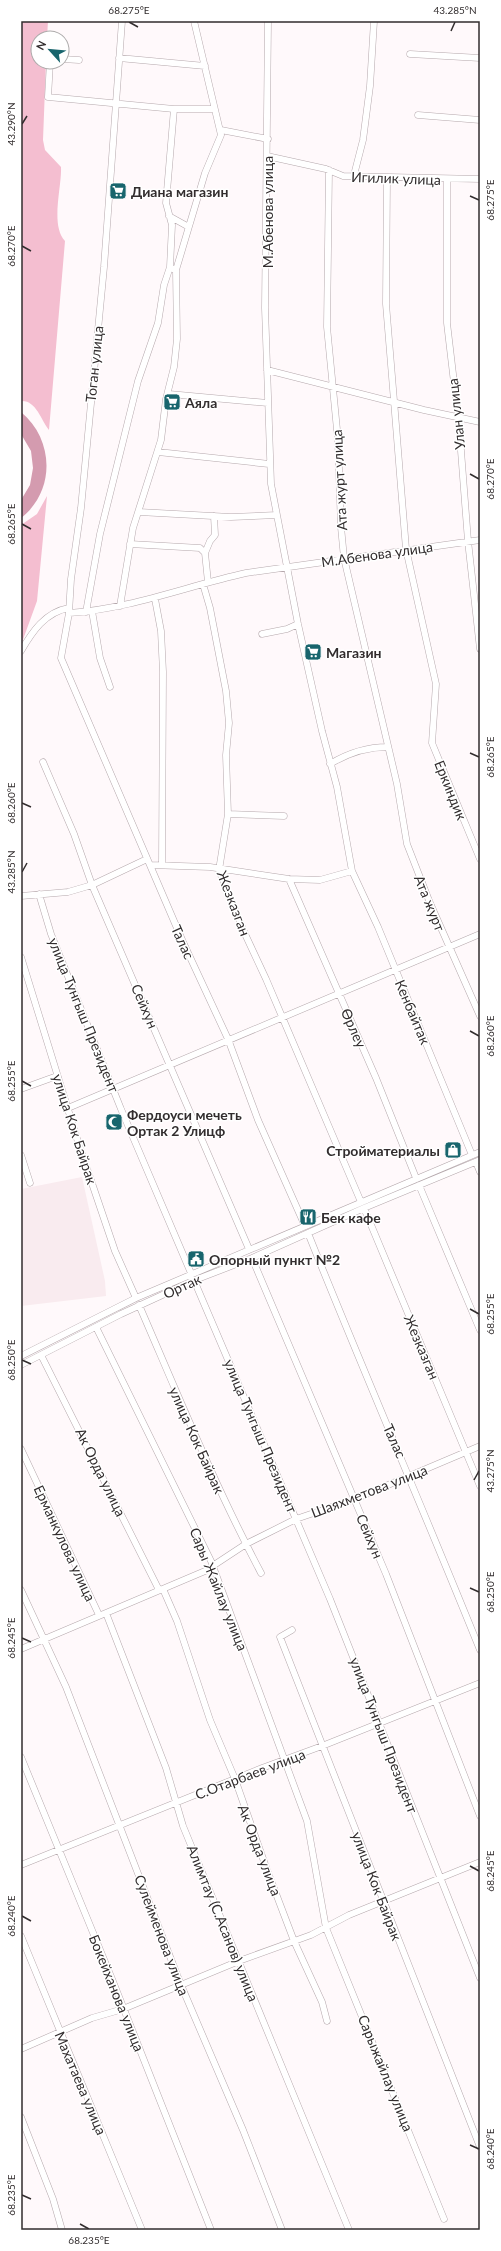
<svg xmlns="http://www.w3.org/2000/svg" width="501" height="2251" viewBox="0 0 501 2251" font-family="Lato,sans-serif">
<rect width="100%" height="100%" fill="#fff9fb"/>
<path fill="#f9ebef" d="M 82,1177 L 105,1281 L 106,1296 L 21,1306 L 21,1189 Z"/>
<path fill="#f4bed0" d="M 21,21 L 48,21 L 47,38 L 38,38 L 38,62 L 46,62 L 43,140 L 45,150 L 61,167 C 62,187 50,225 65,241 L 49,430 C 41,420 36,400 21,401 Z
M 47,496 L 37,601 L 21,645 L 21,525 L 37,514 Z"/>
<path fill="#d49baf" d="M 21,412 C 54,439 56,491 21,518 L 21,500 L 30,485 L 33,468 L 31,451 L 21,434 Z"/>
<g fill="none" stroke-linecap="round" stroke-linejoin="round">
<g stroke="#b5a8ac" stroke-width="7">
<path id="minor" d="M 122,21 L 104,267 L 81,508 L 71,579 L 69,613 L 61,658 L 183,942 L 228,1039 L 258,1120 L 305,1226
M 268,21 L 265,308 L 271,484 L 298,624 L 322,731 L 337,787 L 352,871 L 378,927 L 472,1155
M 410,54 L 480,58
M 119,58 L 205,66
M 62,59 L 79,60
M 50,62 L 48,97 L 174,109 L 213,109
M 418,115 L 480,120
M 221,130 L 268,139
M 267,156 L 326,169 L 343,176 L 480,179
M 329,170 L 327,327 L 338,440 L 341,527 L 344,558 L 397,784 L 407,844 L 430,903 L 480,1016
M 354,175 L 363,140 L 370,86 L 374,21
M 387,178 L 386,304 L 395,413 L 406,549 L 436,684 L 432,743 L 480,859
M 447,179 L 447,323 L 459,425 L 468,541 L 480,649
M 169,216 L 187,226
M 173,269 L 170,267 L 172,225 L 166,203 L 174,109
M 267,370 L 424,410 L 480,422
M 169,394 L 268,403
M 158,452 L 269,464
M 139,512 L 231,517 L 277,515
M 130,544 L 200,548 L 205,553 L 208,582
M 205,553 L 210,541 L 215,535 L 214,516
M 203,584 L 210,608 L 226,691 L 229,723 L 226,755 L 228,814 L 219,870 L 245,934 L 266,979 L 361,1202
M 155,599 L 161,631 L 163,672 L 162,865
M 120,606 L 133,528 L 161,440 L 166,399 L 174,367 L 177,339 L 176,270 L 205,173 L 221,135 L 194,21
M 92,611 L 100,658 L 110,687
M 86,612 L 100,534 L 138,381 L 158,323 L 164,285 L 170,267
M 69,613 C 130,609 187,586 246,573 L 480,540
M 262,634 L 287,629 L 298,624
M 21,651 C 32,632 45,612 69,608
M 43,762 L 74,834 L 92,885 L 249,1249
M 330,764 C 348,753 367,747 388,747
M 228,814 L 284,816
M 150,865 L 210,867 L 289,879 L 320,880 L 352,871
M 289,879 L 376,1078 L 416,1178
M 39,894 L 51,934 L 121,1109 L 330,1599 L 480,1978
M 21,896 L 68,892 L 92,885 L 147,859
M 21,957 L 79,1145 L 115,1251 L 136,1298
M 21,1089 L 57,1076
M 68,1108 L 480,934
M 21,1155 L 30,1183
M 476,1162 L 480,1172
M 419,1185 L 480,1330
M 364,1208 L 480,1486
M 308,1233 C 364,1373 424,1511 480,1650
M 252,1258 L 386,1574 L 480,1816
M 139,1305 C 178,1395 215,1486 261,1573
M 96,1327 L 211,1561 L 307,1821 L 326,1928 L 444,2219
M 41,1355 L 159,1590
M 21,1356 L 136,1298 L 480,1152
M 21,1365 L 121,1314 L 195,1280 L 252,1258 L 364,1208 L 480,1160
M 21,1449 L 99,1615
M 163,1589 L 177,1621 L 210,1720 L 235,1779 L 267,1870 L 294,1941 L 322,2002 L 327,2021
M 21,1590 L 66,1687 L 181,1985 L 243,2130 L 282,2230
M 106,1613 L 166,1768 L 183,1826 L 349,2230
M 292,1630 L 280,1637 L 480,2147
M 21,1649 L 205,1571 L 246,1544 L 296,1519 L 355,1499 L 480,1446
M 21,1757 L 112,1979 L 211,2230
M 21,1865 L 262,1768 L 322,1746 L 480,1683
M 21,1936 L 142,2230
M 21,2049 L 92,2018 L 123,2009 L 239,1961 L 311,1935 L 349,1915 L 480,1862
M 21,2117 L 53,2199 L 62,2230"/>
</g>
<use href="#minor" stroke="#fff" stroke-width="6"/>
</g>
<path fill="none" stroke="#322d2e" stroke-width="1.5" d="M 129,22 L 138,27M 451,31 L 455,22M 22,124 L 27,116M 470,196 L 479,200M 22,246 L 31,251M 470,474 L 479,479M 22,524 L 31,529M 470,753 L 479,757M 22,803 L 31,807M 22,872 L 27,863M 470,1031 L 479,1036M 22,1081 L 31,1086M 470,1309 L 479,1314M 22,1360 L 31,1364M 474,1480 L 479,1471M 470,1588 L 479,1592M 22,1638 L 31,1642M 470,1866 L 479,1871M 22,1916 L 31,1921M 470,2145 L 479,2149M 22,2195 L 31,2199M 80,2224 L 89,2229"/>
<defs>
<g id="supermarket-square" transform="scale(0.9)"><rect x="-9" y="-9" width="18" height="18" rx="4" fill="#18656d" stroke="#fff"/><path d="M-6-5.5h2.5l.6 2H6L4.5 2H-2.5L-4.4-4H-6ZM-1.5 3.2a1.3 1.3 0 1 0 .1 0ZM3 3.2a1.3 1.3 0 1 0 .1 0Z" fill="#fff"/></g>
<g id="mosque-square" transform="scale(0.9)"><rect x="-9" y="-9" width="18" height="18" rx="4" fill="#18656d" stroke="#fff"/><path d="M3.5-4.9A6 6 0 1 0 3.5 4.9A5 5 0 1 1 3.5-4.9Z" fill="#fff"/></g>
<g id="shop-square" transform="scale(0.9)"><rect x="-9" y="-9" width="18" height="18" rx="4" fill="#18656d" stroke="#fff"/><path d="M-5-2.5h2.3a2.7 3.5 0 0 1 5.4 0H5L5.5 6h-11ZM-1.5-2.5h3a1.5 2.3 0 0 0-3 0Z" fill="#fff"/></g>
<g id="restaurant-square" transform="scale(0.9)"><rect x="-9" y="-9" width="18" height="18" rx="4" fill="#18656d" stroke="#fff"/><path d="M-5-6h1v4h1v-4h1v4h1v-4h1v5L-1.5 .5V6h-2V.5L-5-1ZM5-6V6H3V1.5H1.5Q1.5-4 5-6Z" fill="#fff"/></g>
<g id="civic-square" transform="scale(0.9)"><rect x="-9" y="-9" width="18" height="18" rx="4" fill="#18656d" stroke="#fff"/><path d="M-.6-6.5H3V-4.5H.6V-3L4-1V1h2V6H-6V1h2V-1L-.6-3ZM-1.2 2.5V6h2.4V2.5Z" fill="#fff"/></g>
</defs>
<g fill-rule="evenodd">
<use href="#supermarket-square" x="118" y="191"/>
<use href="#supermarket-square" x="172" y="402"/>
<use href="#supermarket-square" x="313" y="652"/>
<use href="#mosque-square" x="114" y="1122"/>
<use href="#shop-square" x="453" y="1150"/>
<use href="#restaurant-square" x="308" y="1217"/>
<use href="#civic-square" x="196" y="1259"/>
</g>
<g text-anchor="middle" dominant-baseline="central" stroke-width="3" stroke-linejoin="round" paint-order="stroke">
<g font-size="14" fill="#322d2e" stroke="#fff">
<text transform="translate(396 178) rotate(2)">Игилик улица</text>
<text transform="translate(267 212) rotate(-90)">М.Абенова улица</text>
<text transform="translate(94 364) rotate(-84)">Тоган улица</text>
<text transform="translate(456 414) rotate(-96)">Улан улица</text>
<text transform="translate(339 480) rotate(-93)">Ата журт улица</text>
<text transform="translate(377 554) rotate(-8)">М.Абенова улица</text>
<text transform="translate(451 790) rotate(68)">Еркиндик</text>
<text transform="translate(234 903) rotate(69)">Жезказган</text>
<text transform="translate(430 903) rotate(68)">Ата журт</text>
<text transform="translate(183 942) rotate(66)">Талас</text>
<text transform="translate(145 1006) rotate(67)">Сейхун</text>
<text transform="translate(413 1012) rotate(67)">Кенбайтак</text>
<text transform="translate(84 1015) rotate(68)">улица Тунгыш Президент</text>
<text transform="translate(354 1028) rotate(66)">Өрлеу</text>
<text transform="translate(75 1129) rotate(72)">улица Кок Байрак</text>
<text transform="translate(182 1286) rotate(-24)">Ортак</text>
<text transform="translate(422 1347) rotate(67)">Жезказган</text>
<text transform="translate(261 1436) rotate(67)">улица Тунгыш Президент</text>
<text transform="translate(197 1440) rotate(66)">улица Кок Байрак</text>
<text transform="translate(395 1441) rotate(66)">Талас</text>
<text transform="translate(101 1472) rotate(64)">Ак Орда улица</text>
<text transform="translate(369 1491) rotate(-21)">Шаяхметова улица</text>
<text transform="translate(370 1536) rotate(67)">Сейхун</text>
<text transform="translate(65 1543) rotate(65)">Ерманкулова улица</text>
<text transform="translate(219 1589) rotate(68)">Сары Жайлау улица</text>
<text transform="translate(384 1735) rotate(69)">улица Тунгыш Президент</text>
<text transform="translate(250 1774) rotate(-21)">С.Отарбаев улица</text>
<text transform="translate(260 1850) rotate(69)">Ак Орда улица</text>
<text transform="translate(377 1886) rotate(69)">улица Кок Байрак</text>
<text transform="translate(223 1923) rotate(68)">Алимтау (С.Асанов) улица</text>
<text transform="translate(162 1935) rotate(69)">Сулейменова улица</text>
<text transform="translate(117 1993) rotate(68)">Бокейханова улица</text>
<text transform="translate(386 2073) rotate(68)">Сарыжайлау улица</text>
<text transform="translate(81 2083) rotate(67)">Махатаева улица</text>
</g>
<g font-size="14" font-weight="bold" fill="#322d2e" stroke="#fff" text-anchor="start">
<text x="131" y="191">Диана магазин</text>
<text x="185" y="402">Аяла</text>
<text x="326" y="652">Магазин</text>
<text x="127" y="1114">Фердоуси мечеть<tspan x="127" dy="16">Ортак 2 Улицф</tspan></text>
<text x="440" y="1150" text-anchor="end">Стройматериалы</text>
<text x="321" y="1217">Бек кафе</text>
<text x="209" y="1259">Опорный пункт №2</text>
</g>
</g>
<rect width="501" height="2251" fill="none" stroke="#ffffff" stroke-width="44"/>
<g transform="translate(50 50) rotate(297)"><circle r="19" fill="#ffffff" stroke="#adabab"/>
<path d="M0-3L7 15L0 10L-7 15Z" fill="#18656d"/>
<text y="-6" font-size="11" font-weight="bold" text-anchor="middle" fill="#322d2e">N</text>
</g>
<rect x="22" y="22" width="457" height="2207" fill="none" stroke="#322d2e" stroke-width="1.5"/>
<g font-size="10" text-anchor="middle" fill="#322d2e">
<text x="129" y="14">68.275°E</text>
<text x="455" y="14">43.285°N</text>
<text transform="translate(11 124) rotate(-90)" y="4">43.290°N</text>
<text transform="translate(490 200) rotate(-90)" y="4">68.275°E</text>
<text transform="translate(11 246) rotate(-90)" y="4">68.270°E</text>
<text transform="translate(490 479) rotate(-90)" y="4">68.270°E</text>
<text transform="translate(11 524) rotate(-90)" y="4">68.265°E</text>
<text transform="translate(490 757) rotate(-90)" y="4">68.265°E</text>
<text transform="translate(11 803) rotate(-90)" y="4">68.260°E</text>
<text transform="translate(11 872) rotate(-90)" y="4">43.285°N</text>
<text transform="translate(490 1036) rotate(-90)" y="4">68.260°E</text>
<text transform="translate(11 1081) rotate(-90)" y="4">68.255°E</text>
<text transform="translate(490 1314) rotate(-90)" y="4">68.255°E</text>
<text transform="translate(11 1360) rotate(-90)" y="4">68.250°E</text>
<text transform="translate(490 1471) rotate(-90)" y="4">43.275°N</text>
<text transform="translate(490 1592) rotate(-90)" y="4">68.250°E</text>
<text transform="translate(11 1638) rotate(-90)" y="4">68.245°E</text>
<text transform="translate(490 1871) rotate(-90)" y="4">68.245°E</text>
<text transform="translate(11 1916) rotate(-90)" y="4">68.240°E</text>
<text transform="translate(490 2149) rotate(-90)" y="4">68.240°E</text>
<text transform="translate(11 2195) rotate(-90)" y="4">68.235°E</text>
<text x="89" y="2244">68.235°E</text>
</g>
</svg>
